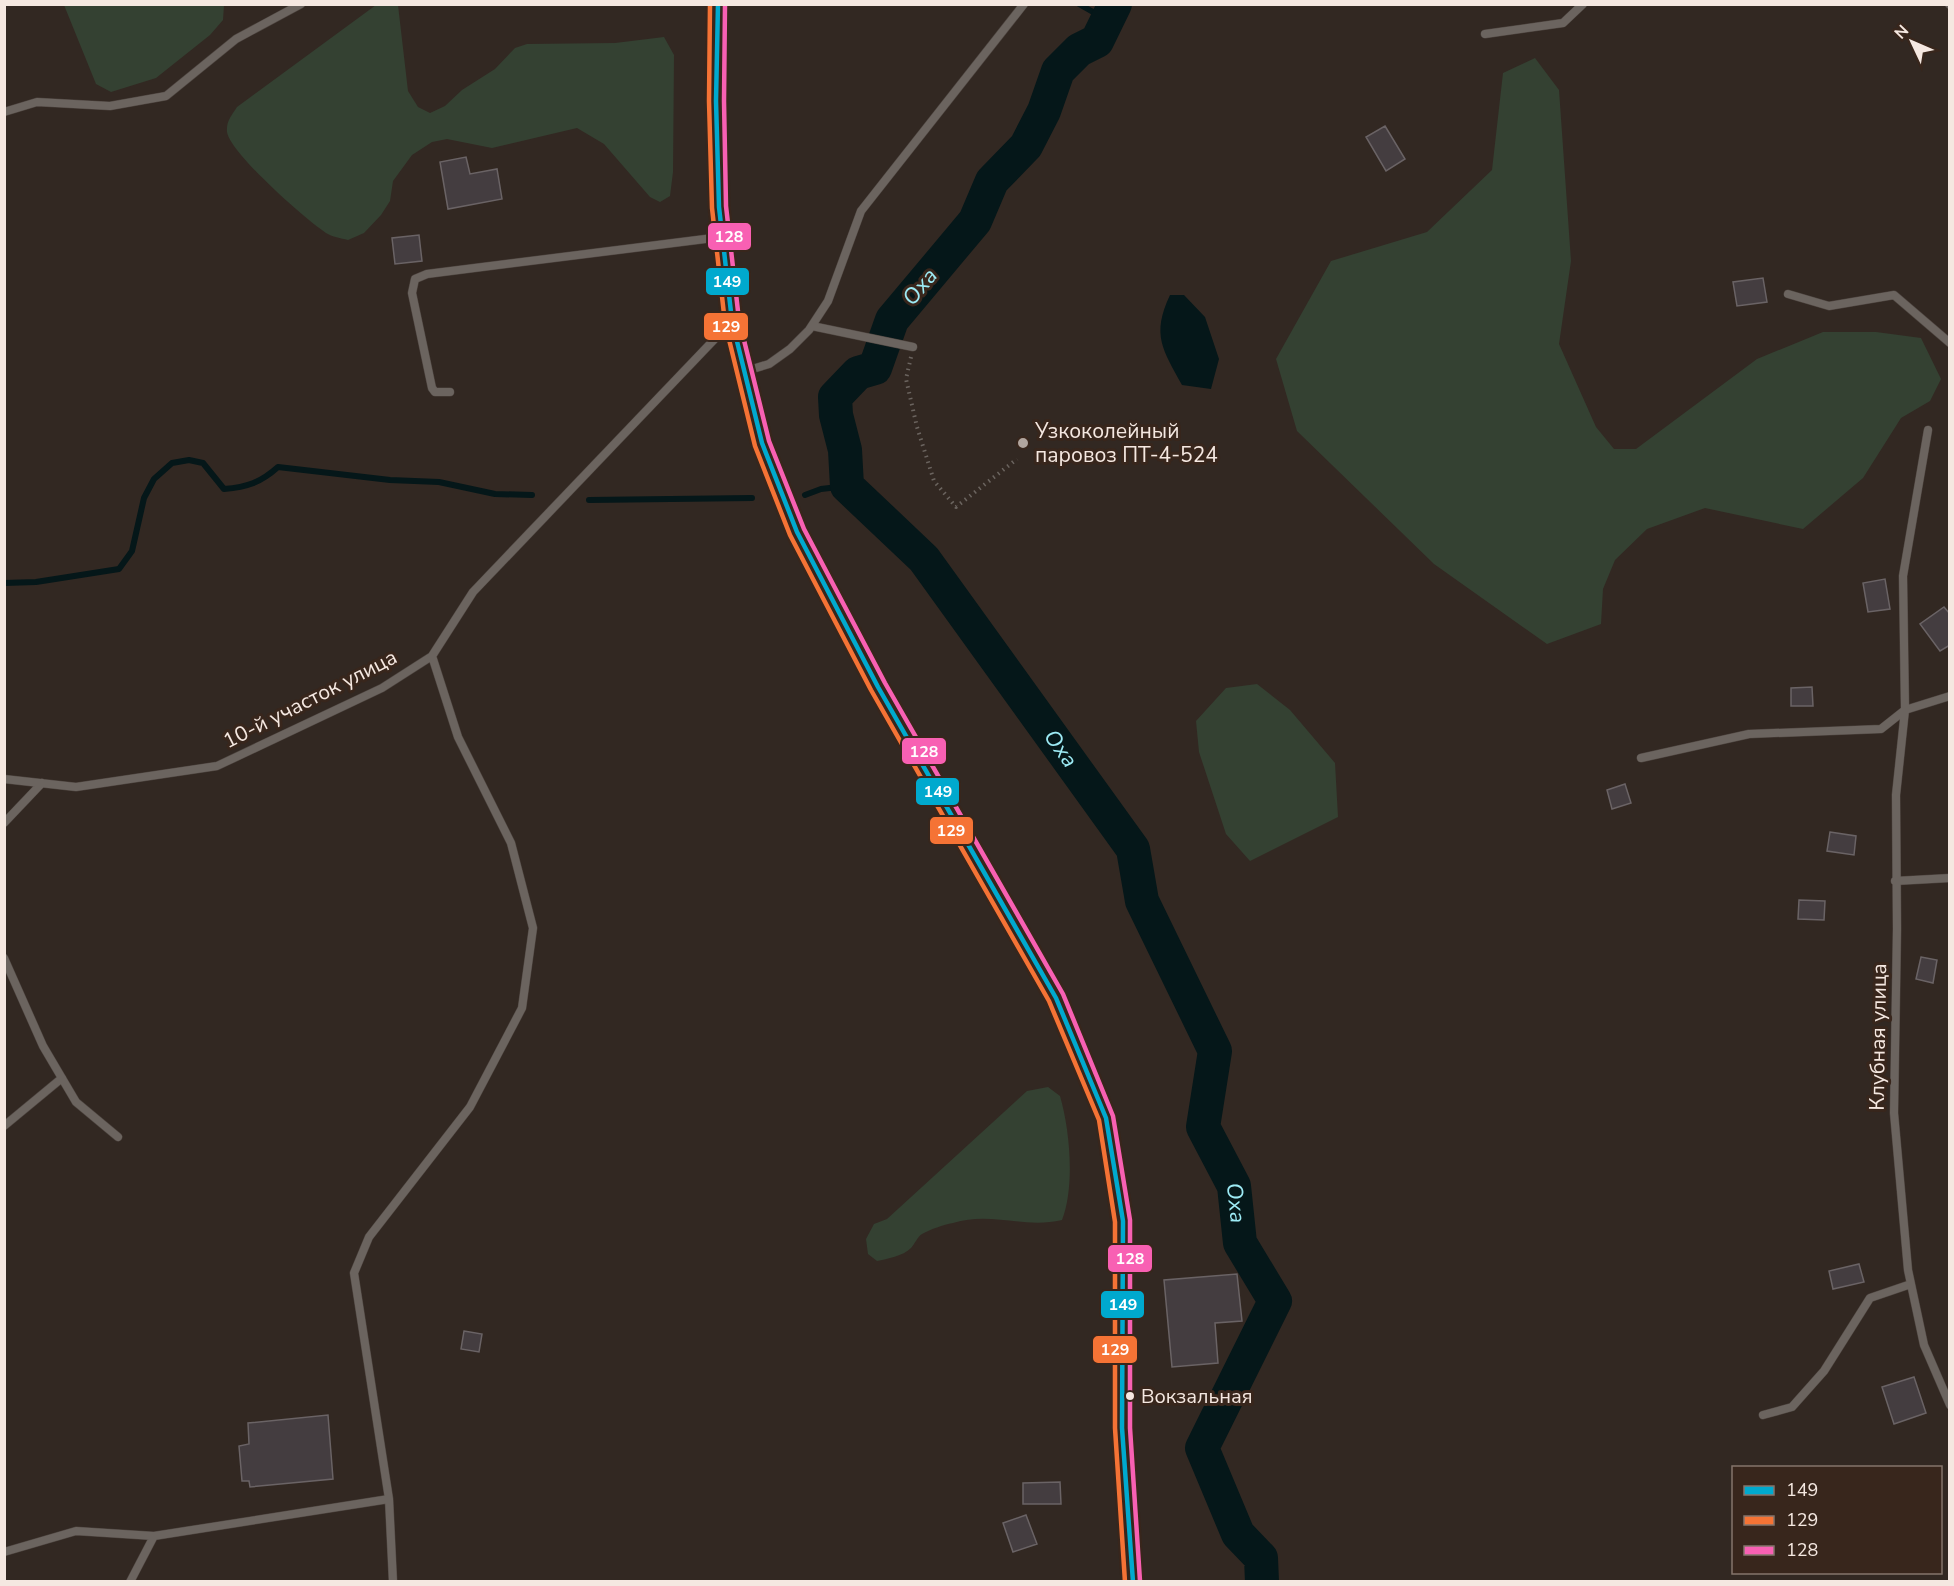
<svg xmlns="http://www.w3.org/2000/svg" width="1954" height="1586" viewBox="0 0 1954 1586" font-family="'Nunito Sans',sans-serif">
<rect width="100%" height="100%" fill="#322822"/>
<path fill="#344132" d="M 224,5 L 223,20 L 210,35 L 156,78 L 111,92 L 96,84 L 64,5 Z
M 376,5 L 398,5 L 408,91 L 418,107 L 430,113 L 445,106 L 462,90 L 495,69 L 515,48 L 527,44 L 615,43 L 664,37 L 674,55 L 673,172 L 670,196 L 660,202 L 650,197 L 604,144 L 577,128 L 492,148 L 447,139 L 432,142 L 412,155 L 393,181 L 390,201 L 381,215 L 364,233 L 348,240 C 341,238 332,237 326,233 C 306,220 230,153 227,132 C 226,121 232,115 237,107 Z
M 1535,58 L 1559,90 L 1571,261 L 1559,344 L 1596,427 L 1614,449 L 1636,449 L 1757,359 L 1823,332 L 1876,332 L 1921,338 L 1941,379 L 1930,401 L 1901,418 L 1863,478 L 1803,529 L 1705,508 L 1647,529 L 1615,560 L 1603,589 L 1601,624 L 1547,644 L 1434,564 L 1297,431 L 1276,359 L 1331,261 L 1427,232 L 1492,170 L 1503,73 Z
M 1257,684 L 1290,710 L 1335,763 L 1338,817 L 1250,861 L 1226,834 L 1199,752 L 1196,721 L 1226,688 Z
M 1048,1087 L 1060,1096 C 1070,1130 1075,1187 1062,1220 C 1023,1229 991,1211 953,1223 C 943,1225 931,1229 922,1234 C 917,1237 915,1244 911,1248 C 903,1256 887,1259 877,1261 L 868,1254 L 866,1239 L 874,1224 L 887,1219 L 1027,1091 Z"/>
<path fill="#051719" d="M 1170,295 L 1184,295 L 1205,317 L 1219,359 L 1211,389 L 1182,385 C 1163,350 1151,335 1170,295 Z"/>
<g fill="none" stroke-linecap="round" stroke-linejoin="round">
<path stroke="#051719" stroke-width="6" d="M 1079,4 L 1107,20
M 805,495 L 821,489 L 847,486
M 589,500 L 752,498
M 4,583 L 36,582 L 119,569 L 132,551 L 144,498 L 154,479 L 172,463 L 189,460 L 203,463 L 224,489 C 247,487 260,483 278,467 L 390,480 L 439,482 L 495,494 L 532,495"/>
<path stroke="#051719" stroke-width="34" id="s1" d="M 1115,4 L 1097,41 L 1079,50 L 1058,71 L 1044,111 L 1026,146 L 992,181 L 975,221 L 892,320 L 875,368 L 858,373 L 835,397 L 836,415 L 845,450 L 847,486 L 924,559 L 1133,849 L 1142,901 L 1215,1051 L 1203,1127 L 1234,1186 L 1240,1243 L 1275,1301 L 1202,1448 L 1238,1534 L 1261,1558 L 1262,1582"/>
</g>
<path fill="#443d40" stroke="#6a6365" stroke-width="1.5" d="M 1385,126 L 1405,159 L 1386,171 L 1366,137 Z
M 466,157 L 470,174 L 497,169 L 502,199 L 448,209 L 440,162 Z
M 419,235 L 422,261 L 395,264 L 392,238 Z
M 1763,278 L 1767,302 L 1737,306 L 1733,282 Z
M 1885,579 L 1890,609 L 1868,612 L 1863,583 Z
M 1944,607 L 1950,614 L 1950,645 L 1940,651 L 1920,624 Z
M 1812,687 L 1813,706 L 1791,706 L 1791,688 Z
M 1625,784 L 1631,803 L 1612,809 L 1607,790 Z
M 1830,832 L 1856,836 L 1854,855 L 1827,851 Z
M 1799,900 L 1825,901 L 1824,920 L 1798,919 Z
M 1921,957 L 1937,960 L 1933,983 L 1916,979 Z
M 1859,1264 L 1864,1282 L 1833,1289 L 1829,1271 Z
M 1237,1274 L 1242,1321 L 1215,1323 L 1218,1363 L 1172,1367 L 1164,1280 Z
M 464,1331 L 482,1334 L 479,1352 L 461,1349 Z
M 1914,1377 L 1926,1413 L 1894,1424 L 1882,1387 Z
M 328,1415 L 333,1479 L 250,1487 L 249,1481 L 242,1481 L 239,1446 L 249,1444 L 248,1423 Z
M 1060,1482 L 1061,1504 L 1023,1504 L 1023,1483 Z
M 1026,1515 L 1037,1544 L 1013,1552 L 1003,1523 Z"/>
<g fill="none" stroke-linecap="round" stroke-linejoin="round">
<g stroke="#4d443f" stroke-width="9">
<path id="lane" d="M 1949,4 L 1950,5
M 1485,34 L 1563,23 L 1583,4
M 4,112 L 37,102 L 110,106 L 166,96 L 236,39 L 301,4
M 1788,294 L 1829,306 L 1894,295 L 1950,343
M 812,326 L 913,347
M 746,371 L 769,364 L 790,349 L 809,330 L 828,301 L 861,211 L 1024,4
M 450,392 L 435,392 L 432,388 L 412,293 L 415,279 L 427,274 L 721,237
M 1950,696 L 1905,710 L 1896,795 L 1897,929 L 1894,1113 L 1908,1270 L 1924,1345 L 1950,1405
M 1641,758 L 1749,734 L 1881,729 L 1905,710 L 1903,576 L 1928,430
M 4,779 L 76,787 L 217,766 L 382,688 L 432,656 L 473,592 L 730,323
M 4,823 L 42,783
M 1895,881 L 1950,878
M 4,958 L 43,1046 L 76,1102 L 118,1137
M 4,1126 L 62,1078
M 1763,1415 L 1792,1407 L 1824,1371 L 1870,1298 L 1911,1284
M 389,1499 L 393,1582
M 4,1552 L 76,1531 L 154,1536
M 130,1582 L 154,1536 L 389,1499 L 354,1273 L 369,1237 L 470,1107 L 522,1008 L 533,928 L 511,843 L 458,737 L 432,656"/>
</g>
<g stroke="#4d443f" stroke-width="22">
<path id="secondary" d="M 718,4 L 716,101 L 719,207 L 732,321 L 762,443 L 797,532 L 878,687 L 1056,998 L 1106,1118 L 1123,1221 L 1122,1428 L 1133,1582"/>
</g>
<path stroke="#6b645f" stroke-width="4" stroke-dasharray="1.5 4.5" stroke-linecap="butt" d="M 911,357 L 906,379 L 917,427 L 934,481 L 956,507 L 1017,459"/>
<use href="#lane" stroke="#6b645f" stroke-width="8"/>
<use href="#secondary" stroke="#6b645f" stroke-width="21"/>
<g stroke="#38261c" stroke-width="9">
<path id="bus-1" d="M 718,4 L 716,101 L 719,207 L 732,321 L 762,443 L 797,532 L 878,687 L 1056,998 L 1106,1118 L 1123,1221 L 1122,1428 L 1133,1582"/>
</g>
<g stroke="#38261c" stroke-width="9">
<path id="bus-2" d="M 710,4 L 709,101 L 712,208 L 725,323 L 755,446 L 790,535 L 871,690 L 1049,1001 L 1099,1120 L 1115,1222 L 1115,1428 L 1125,1582"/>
</g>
<g stroke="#38261c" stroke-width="9">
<path id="bus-3" d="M 725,4 L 724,101 L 726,206 L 739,320 L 769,441 L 804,529 L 885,683 L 1063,994 L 1113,1116 L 1130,1220 L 1130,1428 L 1140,1581"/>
</g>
<use href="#bus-1" stroke="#00a9ce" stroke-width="4.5"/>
<use href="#bus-2" stroke="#f57335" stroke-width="4.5"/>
<use href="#bus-3" stroke="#f860b3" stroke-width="4.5"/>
</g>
<circle fill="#b1a59e" stroke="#38261c" stroke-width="2" cx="1023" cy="443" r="6"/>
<circle fill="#f5e8e1" stroke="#38261c" stroke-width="2" cx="1130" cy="1396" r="5"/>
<g text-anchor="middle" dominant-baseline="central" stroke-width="6" stroke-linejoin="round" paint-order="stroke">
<g font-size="20" fill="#f5e8e1" stroke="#38261c" text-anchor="start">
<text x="1141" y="1396">Вокзальная</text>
</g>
<g font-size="21" fill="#f5e8e1" stroke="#38261c" text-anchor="start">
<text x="1035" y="431">Узкоколейный<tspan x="1035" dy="24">паровоз ПТ-4-524</tspan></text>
</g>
<g font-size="21" fill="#f5e8e1" stroke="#38261c">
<text transform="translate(310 699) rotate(-27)">10-й участок улица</text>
<text transform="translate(1878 1037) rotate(-89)">Клубная улица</text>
</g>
<g font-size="22" font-style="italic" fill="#9debf5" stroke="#38261c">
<text transform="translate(920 287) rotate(-50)">Оха</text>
<text stroke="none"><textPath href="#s1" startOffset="926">Оха</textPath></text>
<text stroke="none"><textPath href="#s1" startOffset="1430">Оха</textPath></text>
</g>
</g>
<g stroke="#38261c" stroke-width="2">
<rect x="707" y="222" width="45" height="29" rx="6" fill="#f860b3"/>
<rect x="705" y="267" width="45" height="29" rx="6" fill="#00a9ce"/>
<rect x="703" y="312" width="46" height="29" rx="6" fill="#f57335"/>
<rect x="901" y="737" width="46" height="28" rx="6" fill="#f860b3"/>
<rect x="915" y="777" width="45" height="29" rx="6" fill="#00a9ce"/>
<rect x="929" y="816" width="45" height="29" rx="6" fill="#f57335"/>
<rect x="1107" y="1244" width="46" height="29" rx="6" fill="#f860b3"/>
<rect x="1100" y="1290" width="45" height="29" rx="6" fill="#00a9ce"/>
<rect x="1092" y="1335" width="46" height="29" rx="6" fill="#f57335"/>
</g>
<g font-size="16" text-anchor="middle" font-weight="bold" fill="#fff">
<text x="729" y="242">128</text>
<text x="727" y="287">149</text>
<text x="726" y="332">129</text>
<text x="924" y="757">128</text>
<text x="938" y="797">149</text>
<text x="951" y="836">129</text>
<text x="1130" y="1264">128</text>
<text x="1123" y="1310">149</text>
<text x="1115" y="1355">129</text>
</g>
<rect width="1954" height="1586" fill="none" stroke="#f5e8e1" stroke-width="12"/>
<rect x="1732" y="1466" width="210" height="108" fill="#38261c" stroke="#84746b" stroke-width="1.5"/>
<rect x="1744" y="1486" width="30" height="9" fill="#00a9ce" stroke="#84746b" stroke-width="1.5"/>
<text x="1786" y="1496" font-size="18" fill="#f5e8e1">149</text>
<rect x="1744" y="1516" width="30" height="9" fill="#f57335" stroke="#84746b" stroke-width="1.5"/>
<text x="1786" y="1526" font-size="18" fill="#f5e8e1">129</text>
<rect x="1744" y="1546" width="30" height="9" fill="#f860b3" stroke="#84746b" stroke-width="1.5"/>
<text x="1786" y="1556" font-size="18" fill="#f5e8e1">128</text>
<g transform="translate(1912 42) rotate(314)" stroke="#38261c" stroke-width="4.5" paint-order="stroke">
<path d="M0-4.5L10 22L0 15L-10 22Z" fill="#f5e8e1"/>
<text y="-9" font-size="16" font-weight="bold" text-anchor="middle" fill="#f5e8e1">N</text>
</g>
</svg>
